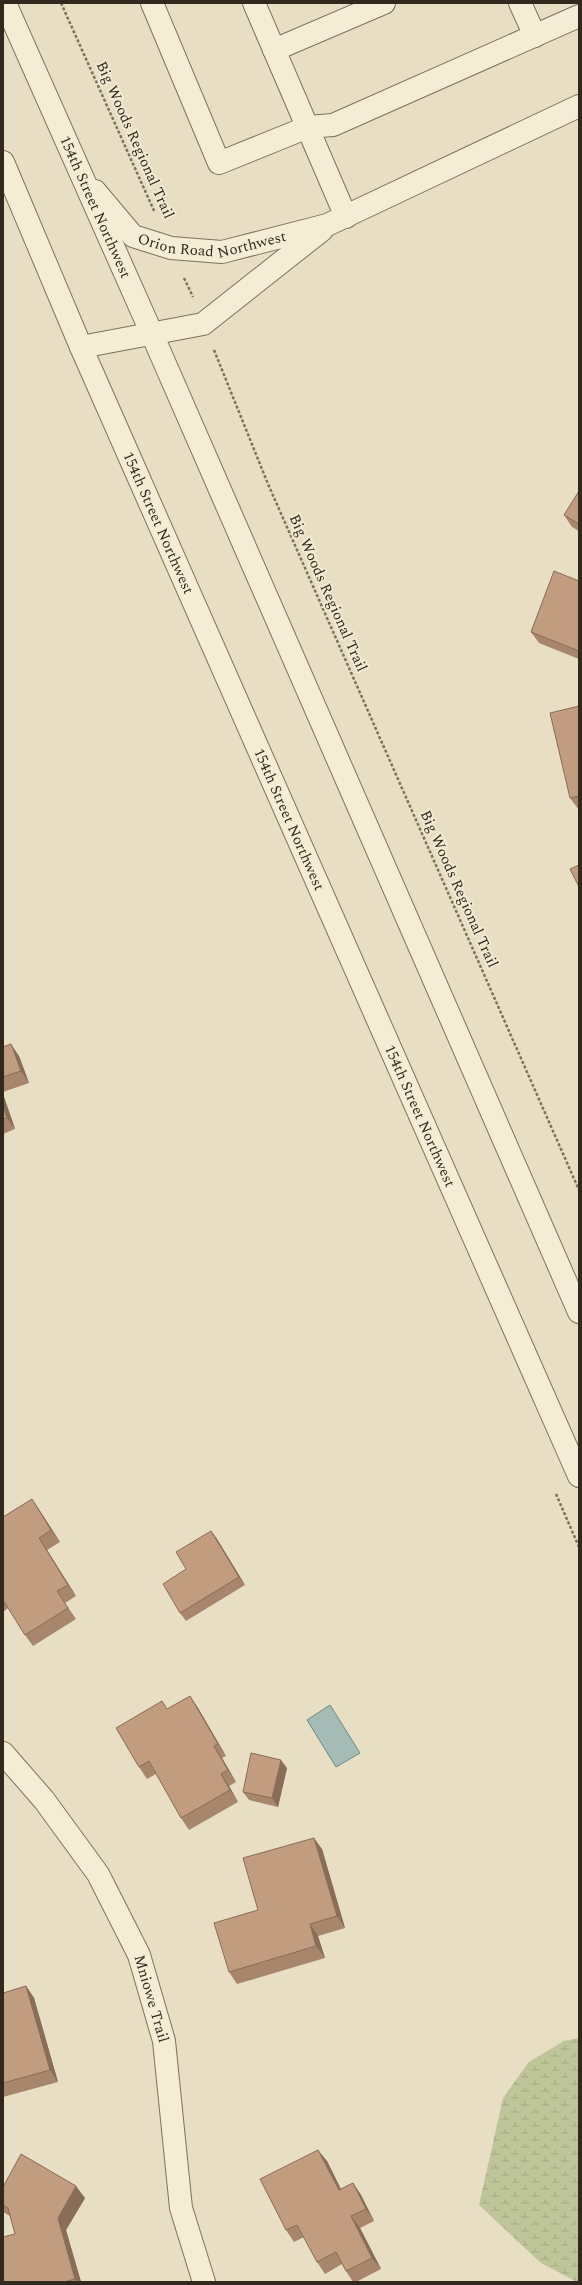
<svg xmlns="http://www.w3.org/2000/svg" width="582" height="2285" viewBox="0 0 582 2285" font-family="Spectral,serif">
<defs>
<pattern id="wetland-marsh" width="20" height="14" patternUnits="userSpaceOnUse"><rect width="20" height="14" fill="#bec599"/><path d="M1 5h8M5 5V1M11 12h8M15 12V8" fill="none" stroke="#a4a983"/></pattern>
</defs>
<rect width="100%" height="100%" fill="#e8dec3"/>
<path fill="url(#wetland-marsh)" d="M 579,2038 L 579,2282 L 577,2282 L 541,2263 L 479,2205 L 503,2098 L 529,2062 L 564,2041 Z"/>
<path fill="#a5bcb6" stroke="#6d8883" d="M 330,1705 L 360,1753 L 336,1767 L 307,1720 Z"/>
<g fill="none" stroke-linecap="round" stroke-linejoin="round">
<g stroke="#80715c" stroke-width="24">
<g id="minor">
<path id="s1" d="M 5,3 L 152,334 L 579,1312"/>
<path d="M 152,3 L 219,163 L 308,127 L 333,125 L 579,16"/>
<path d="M 254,3 L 346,217"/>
<path d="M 520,3 L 535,36"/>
<path d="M 274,50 L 384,3"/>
<path id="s2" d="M 3,162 L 81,347 L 579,1476"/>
<path id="s3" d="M 95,191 L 133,236 L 171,248 L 222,252 L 327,225 L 579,106"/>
<path d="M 81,347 L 203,324 L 322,230"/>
<path id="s4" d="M 3,1753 L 44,1800 L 98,1874 L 139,1955 L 164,2041 L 181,2208 L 204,2282"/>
</g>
</g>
<path stroke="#80715c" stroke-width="2.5" stroke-dasharray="3 2" stroke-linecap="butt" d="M 61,3 L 155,213
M 184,278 L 193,297
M 214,350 L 268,484 L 579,1190
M 556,1494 L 579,1547"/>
<use href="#minor" stroke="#f4ecd5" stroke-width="22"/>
</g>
<path fill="#a7866c" d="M 579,491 L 579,531 L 572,527 L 564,515 Z
M 579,581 L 579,659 L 539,643 L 531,632 Z
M 579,706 L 579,810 L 570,798 Z
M 3,1047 L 19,1056 L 29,1083 L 3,1092 Z
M 3,1094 L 15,1129 L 3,1134 Z
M 32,1499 L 40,1511 L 60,1542 L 47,1550 L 76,1596 L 65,1603 L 76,1619 L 33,1646 L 25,1635 L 8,1608 L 3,1612 L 3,1517 Z
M 211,1531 L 217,1539 L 245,1585 L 186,1621 L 180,1613 L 186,1569 Z
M 190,1696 L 198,1708 L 226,1756 L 222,1758 L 236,1782 L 229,1786 L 238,1802 L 189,1830 L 181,1818 L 156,1774 L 147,1779 L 139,1767 L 168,1709 Z
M 287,1768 L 278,1807 L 249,1800 L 243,1792 Z
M 322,1849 L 345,1928 L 318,1936 L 325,1958 L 237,1984 L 229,1972 L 258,1910 Z
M 26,1986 L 34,1998 L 58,2082 L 3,2097 L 3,1993 Z
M 327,2161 L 341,2189 L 353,2183 L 361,2195 L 374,2221 L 360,2228 L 381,2269 L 356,2282 L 353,2282 L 346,2271 L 342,2264 L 325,2274 L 317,2262 L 304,2237 L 294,2242 L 286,2230 Z
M 3,2187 L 85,2198 L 66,2230 L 81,2282 L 3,2282 L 15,2234 L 10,2216 L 3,2212 Z"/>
<path fill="#886d58" d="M 11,1044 L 19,1056 L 29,1083 L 21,1071 Z
M 3,1094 L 15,1129 L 7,1118 L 3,1106 Z
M 32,1499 L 40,1511 L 60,1542 L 51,1530 Z
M 211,1531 L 217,1539 L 245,1585 L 239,1577 Z
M 39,1538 L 47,1550 L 76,1596 L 68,1585 Z
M 190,1696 L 198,1708 L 226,1756 L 218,1744 Z
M 214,1746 L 222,1758 L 236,1782 L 228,1770 Z
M 281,1760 L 287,1768 L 278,1807 L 272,1798 Z
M 221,1774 L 229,1786 L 238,1802 L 230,1790 Z
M 314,1838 L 322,1849 L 345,1928 L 337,1916 Z
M 310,1924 L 318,1936 L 325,1958 L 316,1946 Z
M 26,1986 L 34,1998 L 58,2082 L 50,2070 Z
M 318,2150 L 327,2161 L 347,2202 L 339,2190 Z
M 353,2183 L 361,2195 L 374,2221 L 366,2209 Z
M 76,2186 L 85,2198 L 66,2230 L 81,2282 L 77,2282 L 75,2279 L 58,2218 Z
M 351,2216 L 360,2228 L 381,2269 L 372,2258 Z"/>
<path fill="#c29c7e" stroke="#886d58" d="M 579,491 L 579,524 L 564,515 Z
M 554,571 L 579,581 L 579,651 L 531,632 Z
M 579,706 L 579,796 L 570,798 L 550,713 Z
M 579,865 L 579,887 L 570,869 Z
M 11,1044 L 21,1071 L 3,1077 L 3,1047 Z
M 3,1106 L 7,1118 L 3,1119 Z
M 32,1499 L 51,1530 L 39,1538 L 68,1585 L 57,1591 L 68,1608 L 25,1635 L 3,1600 L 3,1517 Z
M 211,1531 L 239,1577 L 180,1613 L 163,1584 L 186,1569 L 176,1552 Z
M 190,1696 L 218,1744 L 214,1746 L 228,1770 L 221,1774 L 230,1790 L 181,1818 L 149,1761 L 139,1767 L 116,1728 L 162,1701 L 167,1709 Z
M 251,1753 L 281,1760 L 272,1798 L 243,1792 Z
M 314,1838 L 337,1916 L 310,1924 L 316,1946 L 229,1972 L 214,1923 L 258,1910 L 243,1858 Z
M 26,1986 L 50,2070 L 3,2083 L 3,1993 Z
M 318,2150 L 339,2190 L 353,2183 L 366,2209 L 351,2216 L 372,2258 L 346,2271 L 336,2252 L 317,2262 L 297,2225 L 286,2230 L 260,2179 Z
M 21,2154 L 76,2186 L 58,2218 L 75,2279 L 64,2282 L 3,2282 L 3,2237 L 15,2234 L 8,2208 L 3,2205 L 3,2187 Z"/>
<g text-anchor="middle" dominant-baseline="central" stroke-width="4" stroke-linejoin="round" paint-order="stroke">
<g font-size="15" fill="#32291e" stroke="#f1e9d2">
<text transform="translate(135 140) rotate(66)">Big Woods Regional Trail</text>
<text stroke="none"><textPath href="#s1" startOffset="223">154th Street Northwest</textPath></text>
<text stroke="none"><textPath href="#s3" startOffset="140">Orion Road Northwest</textPath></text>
<text stroke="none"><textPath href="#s2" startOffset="393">154th Street Northwest</textPath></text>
<text transform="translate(328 593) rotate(66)">Big Woods Regional Trail</text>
<text stroke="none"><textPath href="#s2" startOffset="717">154th Street Northwest</textPath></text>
<text transform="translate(459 889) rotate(66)">Big Woods Regional Trail</text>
<text stroke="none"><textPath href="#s2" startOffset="1041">154th Street Northwest</textPath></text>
<text stroke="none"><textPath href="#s4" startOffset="290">Mniowe Trail</textPath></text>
</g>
</g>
<rect width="582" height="2285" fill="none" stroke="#32291e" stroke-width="8"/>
</svg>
